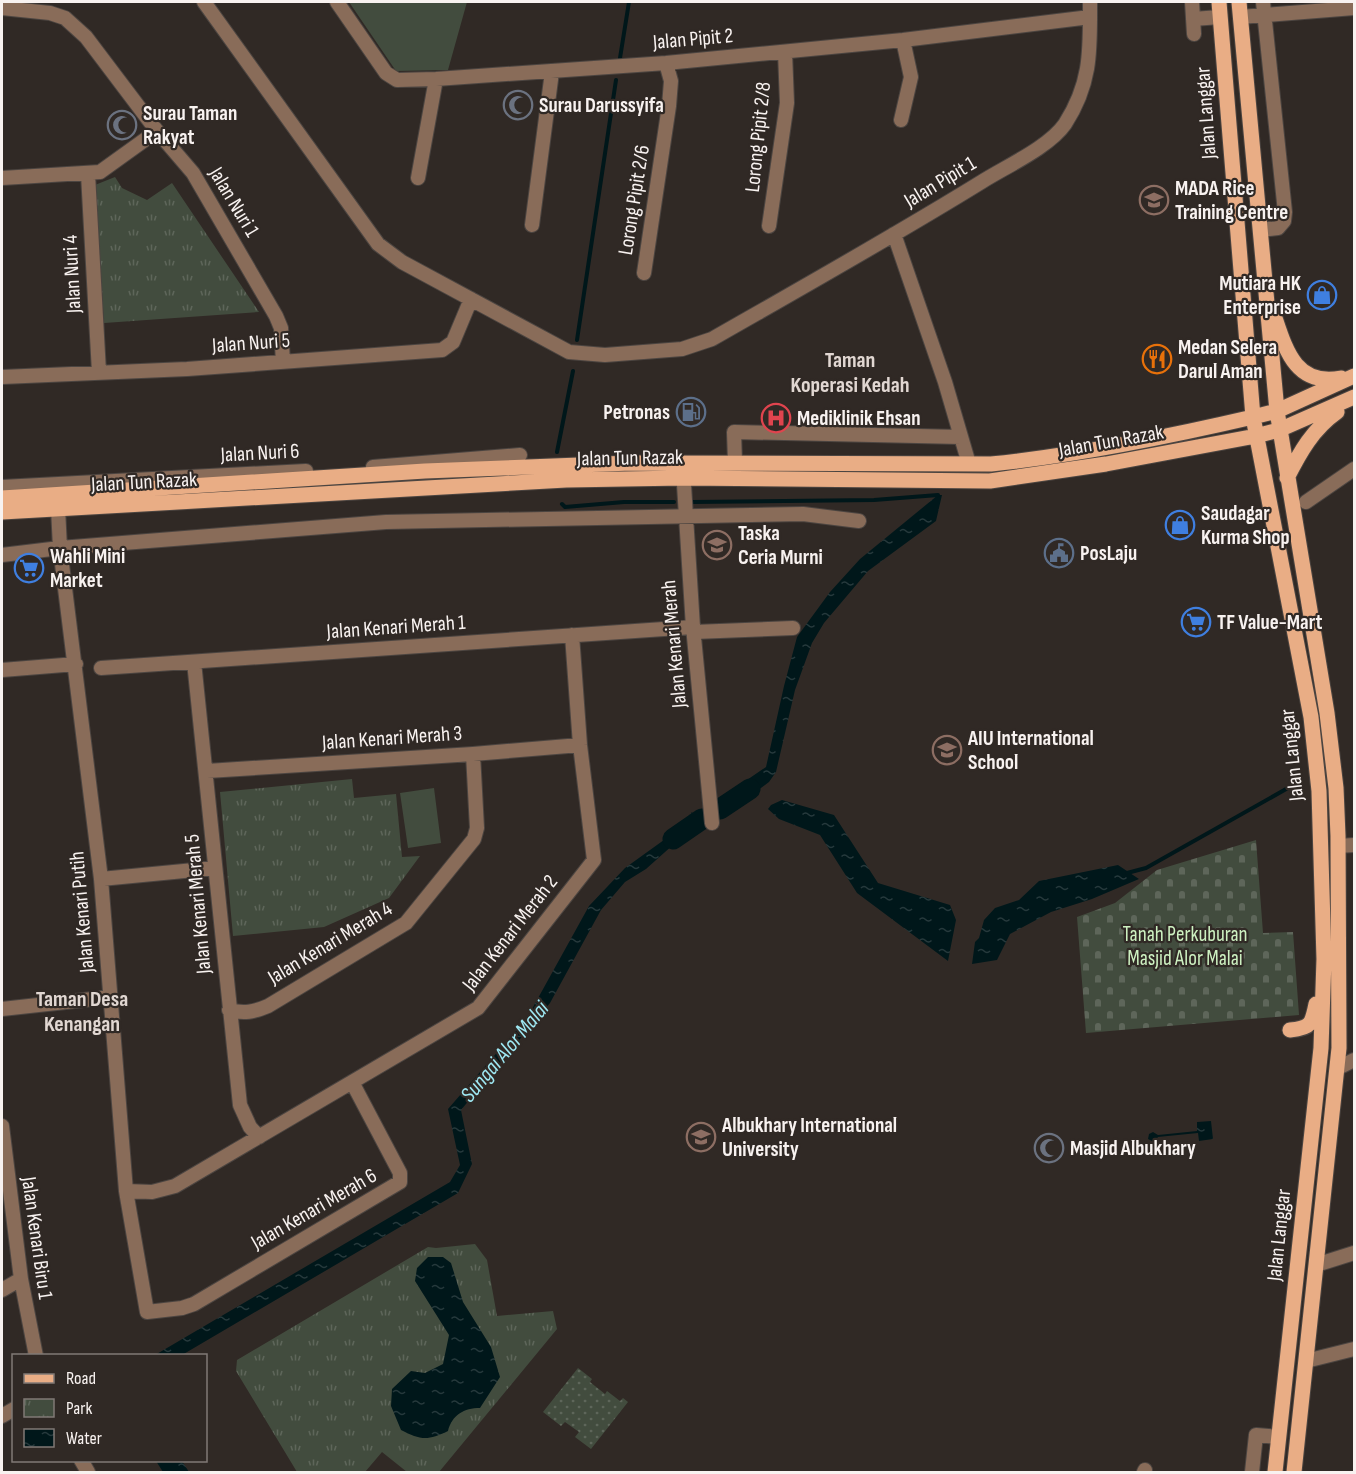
<svg xmlns="http://www.w3.org/2000/svg" width="1356" height="1474" viewBox="0 0 1356 1474" font-family="'Sofia Sans Condensed',sans-serif">
<defs>
<pattern id="grass-dots" width="8" height="8" patternUnits="userSpaceOnUse" patternTransform="scale(1.5)"><rect width="8" height="8" fill="#424c3e"/><path d="M2 2h.1M6 6h.1" fill="none" stroke="#5e665a" stroke-width="1.8" stroke-linecap="round"/></pattern>
<pattern id="cemetery-stones" width="16" height="16" patternUnits="userSpaceOnUse" patternTransform="scale(1.5)"><rect width="16" height="16" fill="#424c3e"/><path d="M2 7V4a2 2 0 0 1 4 0v3zM10 15v-3a2 2 0 0 1 4 0v3z" fill="#5e665a"/></pattern>
<pattern id="park-tufts" width="24" height="20" patternUnits="userSpaceOnUse" patternTransform="scale(1.5)"><rect width="24" height="20" fill="#424c3e"/><path d="M3 7l-1-3M5 7V3M7 7l1-3M15 17l-1-3M17 17v-4M19 17l1-3" fill="none" stroke="#5e665a"/></pattern>
<pattern id="water-ripples" width="26" height="14" patternUnits="userSpaceOnUse" patternTransform="scale(1.5)"><rect width="26" height="14" fill="#00171a"/><path d="M2 4q2-2 4 0t4 0M15 11q2-2 4 0t4 0" fill="none" stroke="#26393c"/></pattern>
</defs>
<rect width="100%" height="100%" fill="#302925"/>
<path fill="url(#grass-dots)" d="M 578,1368 L 592,1379 L 590,1382 L 605,1394 L 607,1391 L 620,1401 L 623,1398 L 628,1402 L 591,1449 L 575,1437 L 579,1432 L 565,1422 L 561,1426 L 543,1412 Z"/>
<path fill="url(#cemetery-stones)" d="M 1256,840 L 1263,933 L 1293,932 L 1299,1015 L 1086,1033 L 1077,917 L 1115,903 L 1157,870 Z"/>
<path fill="url(#park-tufts)" d="M 115,177 L 122,188 L 147,200 L 172,183 L 259,312 L 104,323 L 95,185 Z
M 352,779 L 354,798 L 396,794 L 402,857 L 420,856 L 389,898 L 324,927 L 233,936 L 220,792 Z
M 475,1244 L 487,1260 L 497,1316 L 553,1311 L 557,1329 L 439,1472 L 407,1472 L 382,1452 L 365,1472 L 297,1472 L 236,1371 L 237,1360 L 428,1247 L 436,1248 Z"/>
<path fill="#424c3e" d="M 349,2 L 467,2 L 448,70 L 396,71 Z
M 434,788 L 441,843 L 408,848 L 400,793 Z"/>
<path fill="url(#water-ripples)" d="M 938,495 L 942,495 L 936,521 L 868,571 L 824,623 L 812,643 L 795,690 L 776,772 L 769,782 L 730,811 L 725,795 L 766,767 L 784,686 L 797,637 L 830,592 L 860,559 Z
M 782,800 L 834,815 L 878,883 L 950,905 L 956,920 L 948,961 L 857,893 L 820,835 L 779,819 L 768,809 L 771,805 Z
M 692,812 L 700,826 L 683,836 L 646,869 L 625,882 L 601,910 L 550,1003 L 461,1110 L 472,1164 L 458,1193 L 182,1355 L 155,1355 L 450,1182 L 460,1165 L 448,1109 L 527,1018 L 589,906 L 625,868 L 675,832 Z
M 1118,865 L 1139,879 L 1092,899 L 1051,912 L 1010,934 L 997,960 L 972,964 L 975,942 L 979,938 L 984,920 L 995,908 L 1019,900 L 1039,881 Z
M 1211,1121 L 1213,1139 L 1199,1141 L 1198,1133 L 1158,1137 L 1154,1142 L 1148,1139 L 1149,1134 L 1153,1132 L 1158,1135 L 1197,1131 L 1197,1122 Z
M 428,1257 L 443,1257 L 451,1263 L 463,1302 L 491,1347 L 500,1377 L 480,1408 C 464,1408 452,1415 448,1431 C 428,1441 420,1440 401,1430 L 391,1406 L 392,1389 L 411,1371 L 425,1373 L 443,1364 L 449,1335 L 415,1281 L 417,1268 Z
M 156,1461 L 182,1461 L 189,1472 L 163,1472 Z"/>
<g fill="none" stroke-linecap="round" stroke-linejoin="round">
<path stroke="#00171a" stroke-width="4" d="M 620,58 L 629,2
M 577,340 L 616,80
M 557,452 L 573,371
M 692,502 L 874,500 L 938,495
M 562,504 L 565,507 L 624,502 L 674,502
M 1127,873 L 1146,868 L 1295,784"/>
<path stroke="#00171a" stroke-width="21" d="M 720,809 L 750,789
M 673,839 L 702,819"/>
<g stroke="#4c4541" stroke-width="16">
<path id="minor" d="M 204,2 L 378,244 L 402,262 L 569,352 L 605,355 L 682,349 L 712,339 C 803,287 894,236 983,181 C 1007,166 1049,147 1065,124 C 1092,82 1090,49 1090,2
M 337,2 L 386,73 L 397,80 L 436,79 L 666,63 L 903,40 L 1090,17
M 1192,2 L 1194,34
M 2,8 L 50,13 L 65,18 L 86,37 L 157,131 L 193,173 L 276,316 L 281,328 L 283,362
M 1240,17 L 1354,8
M 1193,19 L 1220,17
M 901,120 L 911,77 L 903,40
M 88,174 L 99,372
M 2,178 L 100,172 L 157,131
M 418,178 L 436,79
M 532,225 L 552,72
M 769,226 L 787,103 L 785,52
M 1260,230 L 1278,228 L 1284,221 L 1285,212 L 1263,2
M 894,234 L 945,382 L 969,464
M 644,273 L 669,106 L 671,81 L 666,63
M 2,377 L 187,369 L 442,350 L 453,342 L 471,299
M 735,462 L 734,432 L 961,437
M 373,467 L 520,455
M 683,469 L 693,627 L 712,823
M 2,487 L 306,471
M 1306,502 L 1354,469
M 58,508 L 60,548 L 101,879 L 126,1191 L 147,1312 L 182,1308 L 194,1304 L 400,1182 L 400,1173 L 352,1082
M 2,555 L 60,548 L 386,522 L 803,514 L 859,521
M 694,632 L 793,628
M 194,662 L 240,1105 L 250,1127 L 259,1137
M 101,668 L 693,627
M 2,670 L 76,664
M 207,771 L 473,754 L 580,745
M 1338,846 L 1354,845
M 101,879 L 215,868
M 2,1009 L 111,997
M 229,1010 C 244,1014 254,1012 268,1006 L 406,923 L 474,839 L 477,828 L 473,754
M 1338,1068 L 1354,1060
M 2,1126 L 21,1279 L 36,1356
M 126,1191 L 152,1192 L 175,1186 L 478,1008 L 594,860 L 580,745 L 572,635
M 1316,1265 L 1354,1253
M 2,1290 L 21,1279
M 1306,1361 L 1354,1349
M 2,1416 L 14,1409
M 81,1460 L 88,1472
M 1144,1472 L 1145,1470
M 1252,1472 L 1256,1435 L 1279,1437"/>
</g>
<g stroke="#4c4541" stroke-width="17">
<path id="major" d="M 1219,2 L 1253,417 L 1311,717 L 1319,791 L 1324,959 L 1321,1048 L 1275,1472
M 1239,2 L 1277,411 L 1327,713 L 1336,788 L 1338,836 L 1339,1048 L 1294,1472
M 1273,312 C 1285,347 1294,387 1341,378
M 1287,478 C 1300,452 1313,429 1337,412
M 2,498 L 425,471 L 631,463 L 991,464 C 1080,455 1167,437 1253,417 L 1277,411 L 1354,376
M 2,512 L 566,480 L 683,478 L 990,481 L 1106,464 L 1256,436 L 1279,430 L 1354,397
M 1290,1030 C 1311,1028 1312,1024 1316,1004"/>
</g>
<use href="#minor" stroke="#896c59" stroke-width="14"/>
<use href="#major" stroke="#e9ad85" stroke-width="15"/>
</g>
<defs>
<g id="mosque-ring" transform="scale(1.5)"><circle r="9.5" fill="#302925" stroke="#6b7280" stroke-width="1.5"/><path d="M3.5-4.9A6 6 0 1 0 3.5 4.9A5 5 0 1 1 3.5-4.9Z" fill="#6b7280"/></g>
<g id="university-ring" transform="scale(1.5)"><circle r="9.5" fill="#302925" stroke="#8d6e63" stroke-width="1.5"/><path d="M0-5L7-2L0 1L-7-2ZM-4 1L0 2.5L4 1V4Q0 6-4 4Z" fill="#8d6e63"/></g>
<g id="shop-ring" transform="scale(1.5)"><circle r="9.5" fill="#302925" stroke="#3f7fe0" stroke-width="1.5"/><path d="M-5-2.5h2.3a2.7 3.5 0 0 1 5.4 0H5L5.5 6h-11ZM-1.5-2.5h3a1.5 2.3 0 0 0-3 0Z" fill="#3f7fe0"/></g>
<g id="restaurant-ring" transform="scale(1.5)"><circle r="9.5" fill="#302925" stroke="#e8710a" stroke-width="1.5"/><path d="M-5-6h1v4h1v-4h1v4h1v-4h1v5L-1.5 .5V6h-2V.5L-5-1ZM5-6V6H3V1.5H1.5Q1.5-4 5-6Z" fill="#e8710a"/></g>
<g id="fuel-ring" transform="scale(1.5)"><circle r="9.5" fill="#302925" stroke="#5c6f8a" stroke-width="1.5"/><path d="M-5.5-6h7V0h2V4h1.3V-2.5L3-4.5l.8-.8L6-3V5H2.5V1h-1V6h-7ZM-4.2-4.7v3.2H.2V-4.7Z" fill="#5c6f8a"/></g>
<g id="hospital-ring" transform="scale(1.5)"><circle r="9.5" fill="#302925" stroke="#e0444e" stroke-width="1.5"/><path d="M-5-5h3v3.5h4V-5h3V5h-3V1.5h-4V5h-3Z" fill="#e0444e"/></g>
<g id="school-ring" transform="scale(1.5)"><circle r="9.5" fill="#302925" stroke="#8d6e63" stroke-width="1.5"/><path d="M0-5L7-2L0 1L-7-2ZM-4 1L0 2.5L4 1V4Q0 6-4 4Z" fill="#8d6e63"/></g>
<g id="civic-ring" transform="scale(1.5)"><circle r="9.5" fill="#302925" stroke="#5c6f8a" stroke-width="1.5"/><path d="M-.6-6.5H3V-4.5H.6V-3L4-1V1h2V6H-6V1h2V-1L-.6-3ZM-1.2 2.5V6h2.4V2.5Z" fill="#5c6f8a"/></g>
<g id="supermarket-ring" transform="scale(1.5)"><circle r="9.5" fill="#302925" stroke="#3f7fe0" stroke-width="1.5"/><path d="M-6-5.5h2.5l.6 2H6L4.5 2H-2.5L-4.4-4H-6ZM-1.5 3.2a1.3 1.3 0 1 0 .1 0ZM3 3.2a1.3 1.3 0 1 0 .1 0Z" fill="#3f7fe0"/></g>
</defs>
<g fill-rule="evenodd">
<use href="#mosque-ring" x="518" y="105"/>
<use href="#mosque-ring" x="122" y="125"/>
<use href="#university-ring" x="1154" y="200"/>
<use href="#shop-ring" x="1322" y="295"/>
<use href="#restaurant-ring" x="1157" y="359"/>
<use href="#fuel-ring" x="691" y="412"/>
<use href="#hospital-ring" x="776" y="418"/>
<use href="#shop-ring" x="1180" y="525"/>
<use href="#school-ring" x="717" y="545"/>
<use href="#civic-ring" x="1059" y="553"/>
<use href="#supermarket-ring" x="29" y="568"/>
<use href="#supermarket-ring" x="1196" y="622"/>
<use href="#school-ring" x="947" y="750"/>
<use href="#university-ring" x="701" y="1137"/>
<use href="#mosque-ring" x="1049" y="1148"/>
</g>
<g text-anchor="middle" dominant-baseline="central" stroke-width="4.5" stroke-linejoin="round" paint-order="stroke">
<g font-size="21" fill="#f8f2f0" stroke="#302925">
<text transform="translate(693 39) rotate(-5)">Jalan Pipit 2</text>
<text transform="translate(1206 113) rotate(-94)">Jalan Langgar</text>
<text transform="translate(758 137) rotate(-84)">Lorong Pipit 2/8</text>
<text transform="translate(940 182) rotate(-31)">Jalan Pipit 1</text>
<text transform="translate(634 200) rotate(-81)">Lorong Pipit 2/6</text>
<text transform="translate(234 202) rotate(59)">Jalan Nuri 1</text>
<text transform="translate(72 274) rotate(-93)">Jalan Nuri 4</text>
<text transform="translate(251 343) rotate(-4)">Jalan Nuri 5</text>
<text transform="translate(1111 441) rotate(-10)">Jalan Tun Razak</text>
<text transform="translate(260 453) rotate(-3)">Jalan Nuri 6</text>
<text transform="translate(630 458) rotate(-1)">Jalan Tun Razak</text>
<text transform="translate(144 482) rotate(-3)">Jalan Tun Razak</text>
<text transform="translate(396 627) rotate(-4)">Jalan Kenari Merah 1</text>
<text transform="translate(674 644) rotate(-95)">Jalan Kenari Merah</text>
<text transform="translate(392 738) rotate(-4)">Jalan Kenari Merah 3</text>
<text transform="translate(1292 755) rotate(-96)">Jalan Langgar</text>
<text transform="translate(198 904) rotate(-95)">Jalan Kenari Merah 5</text>
<text transform="translate(82 912) rotate(-95)">Jalan Kenari Putih</text>
<text transform="translate(510 933) rotate(-52)">Jalan Kenari Merah 2</text>
<text transform="translate(330 943) rotate(-31)">Jalan Kenari Merah 4</text>
<text transform="translate(314 1209) rotate(-30)">Jalan Kenari Merah 6</text>
<text transform="translate(1279 1235) rotate(-84)">Jalan Langgar</text>
<text transform="translate(37 1238) rotate(82)">Jalan Kenari Biru 1</text>
</g>
<g font-size="21" font-weight="bold" fill="#f8f2f0" stroke="#302925" text-anchor="start">
<text x="539" y="105">Surau Darussyifa</text>
<text x="143" y="113">Surau Taman<tspan x="143" dy="24">Rakyat</tspan></text>
<text x="1175" y="188">MADA Rice<tspan x="1175" dy="24">Training Centre</tspan></text>
<text x="1301" y="283" text-anchor="end">Mutiara HK<tspan x="1301" dy="24">Enterprise</tspan></text>
<text x="1178" y="347">Medan Selera<tspan x="1178" dy="24">Darul Aman</tspan></text>
<text x="670" y="412" text-anchor="end">Petronas</text>
<text x="797" y="418">Mediklinik Ehsan</text>
<text x="1201" y="513">Saudagar<tspan x="1201" dy="24">Kurma Shop</tspan></text>
<text x="738" y="533">Taska<tspan x="738" dy="24">Ceria Murni</tspan></text>
<text x="1080" y="553">PosLaju</text>
<text x="50" y="556">Wahli Mini<tspan x="50" dy="24">Market</tspan></text>
<text x="1217" y="622">TF Value-Mart</text>
<text x="968" y="738">AIU International<tspan x="968" dy="24">School</tspan></text>
<text x="722" y="1125">Albukhary International<tspan x="722" dy="24">University</tspan></text>
<text x="1070" y="1148">Masjid Albukhary</text>
</g>
<g font-size="21" fill="#cdf1c1" stroke="#302925">
<text x="1185" y="934">Tanah Perkuburan<tspan x="1185" dy="24">Masjid Alor Malai</tspan></text>
</g>
<g font-size="22" font-weight="bold" fill="#e1d7d2" stroke="#302925">
<text x="850" y="360">Taman<tspan x="850" dy="25">Koperasi Kedah</tspan></text>
<text x="82" y="999">Taman Desa<tspan x="82" dy="25">Kenangan</tspan></text>
</g>
<g font-size="22" font-style="italic" fill="#9fe9f4" stroke="#302925">
<text transform="translate(505 1052) rotate(-50)">Sungai Alor Malai</text>
</g>
</g>
<rect width="1356" height="1474" fill="none" stroke="#f8f2f0" stroke-width="6"/>
<rect x="12" y="1354" width="195" height="108" fill="#302925" stroke="#807976" stroke-width="1.5"/>
<rect x="24" y="1374" width="30" height="9" fill="#e9ad85" stroke="#807976" stroke-width="1.5"/>
<text x="66" y="1384" font-size="18" fill="#f8f2f0">Road</text>
<rect x="24" y="1399" width="30" height="18" fill="url(#park-tufts)" stroke="#807976" stroke-width="1.5"/>
<text x="66" y="1414" font-size="18" fill="#f8f2f0">Park</text>
<rect x="24" y="1429" width="30" height="18" fill="url(#water-ripples)" stroke="#807976" stroke-width="1.5"/>
<text x="66" y="1444" font-size="18" fill="#f8f2f0">Water</text>
</svg>
